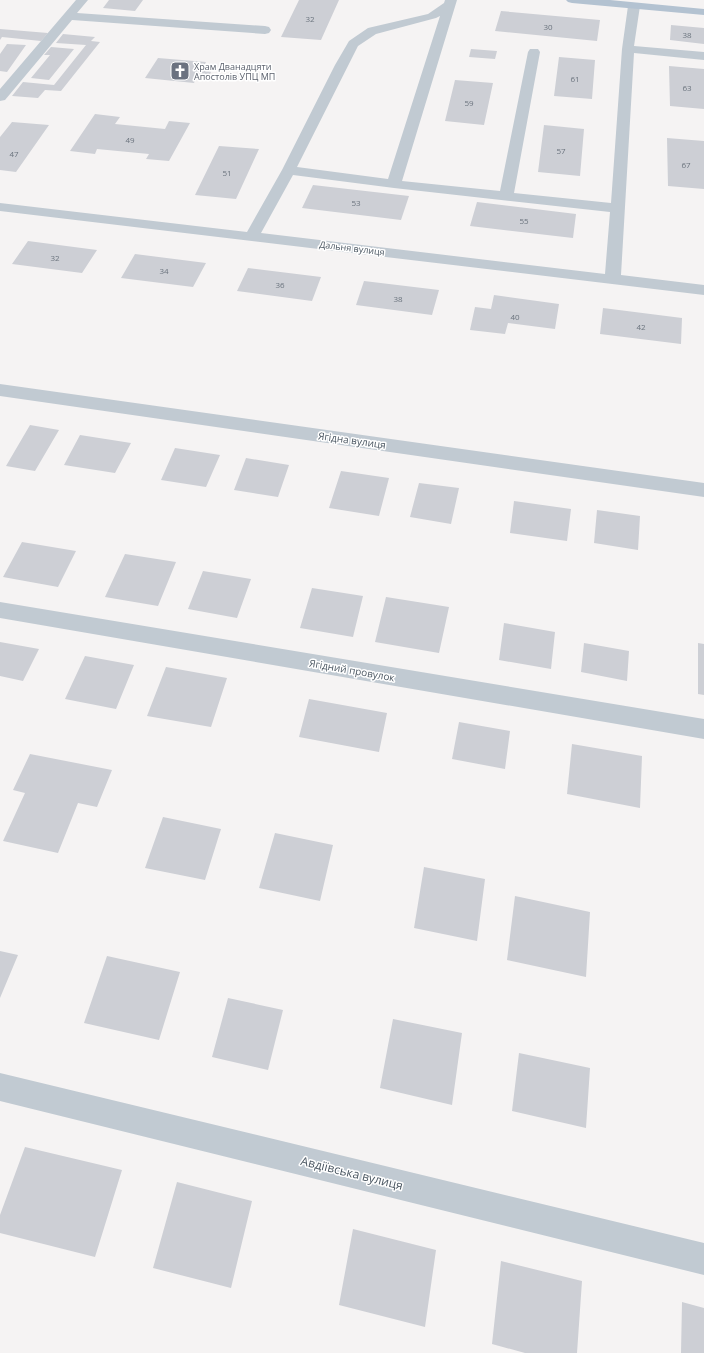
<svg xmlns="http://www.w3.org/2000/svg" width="704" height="1353" viewBox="0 0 704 1353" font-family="'Open Sans',sans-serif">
<rect width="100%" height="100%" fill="#f5f3f3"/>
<path fill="#cdcfd5" d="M 109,0 L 143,0 L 135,11 L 103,8 Z
M 299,0 L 339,0 L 321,40 L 281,37 Z
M 501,11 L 600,20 L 597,41 L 495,31 Z
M 671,25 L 704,28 L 704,44 L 670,40 Z
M 0,29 L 48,33 L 41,41 L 2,37 L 0,40 Z
M 63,34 L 95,37 L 91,41 L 100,42 L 61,91 L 45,90 L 38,98 L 12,96 L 23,82 L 54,85 L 86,45 L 56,43 Z
M 7,44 L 26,45 L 7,72 L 0,71 L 0,54 Z
M 51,47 L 74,49 L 49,80 L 31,78 L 50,55 L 44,55 Z
M 471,49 L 497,51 L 495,59 L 469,57 Z
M 559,57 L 595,60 L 592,99 L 554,96 Z
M 158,58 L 206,62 L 202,69 L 208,70 L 211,72 L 209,76 L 205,77 L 197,76 L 194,83 L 145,78 Z
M 669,66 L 704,69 L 704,109 L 670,106 Z
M 455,80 L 493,83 L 484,125 L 445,121 Z
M 95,114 L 120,117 L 115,124 L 165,129 L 169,121 L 190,123 L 169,161 L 146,159 L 149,154 L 97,149 L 95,154 L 70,151 Z
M 12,122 L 49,125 L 16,172 L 0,170 L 0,137 Z
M 544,125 L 584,129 L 580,176 L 538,172 Z
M 667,138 L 704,141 L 704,189 L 668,186 Z
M 219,146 L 259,149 L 236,199 L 195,195 Z
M 313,185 L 409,196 L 401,220 L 302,208 Z
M 477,202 L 576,214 L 573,238 L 470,226 Z
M 28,241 L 97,250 L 82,273 L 12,264 Z
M 135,254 L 206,263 L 193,287 L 121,278 Z
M 248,268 L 321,277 L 312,301 L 237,291 Z
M 364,281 L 439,290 L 432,315 L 356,305 Z
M 494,295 L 559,304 L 555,329 L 508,323 L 505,334 L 470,330 L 475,307 L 491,309 Z
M 603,308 L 682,318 L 681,344 L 600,334 Z
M 30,425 L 59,430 L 35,471 L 6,466 Z
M 80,435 L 131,443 L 115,473 L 64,465 Z
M 175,448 L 220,455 L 206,487 L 161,480 Z
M 246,458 L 289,465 L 278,497 L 234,490 Z
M 341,471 L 389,478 L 379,516 L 329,508 Z
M 419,483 L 459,488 L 451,524 L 410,517 Z
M 514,501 L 571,509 L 567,541 L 510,533 Z
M 597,510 L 640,516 L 638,550 L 594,543 Z
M 22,542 L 76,551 L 58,587 L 3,577 Z
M 125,554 L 176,562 L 158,606 L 105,597 Z
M 203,571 L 251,579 L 237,618 L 188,609 Z
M 312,588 L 363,596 L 353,637 L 300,628 Z
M 386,597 L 449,607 L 439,653 L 375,642 Z
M 504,623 L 555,632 L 551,669 L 499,660 Z
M 0,642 L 39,649 L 23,681 L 0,676 Z
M 584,643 L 629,651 L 627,681 L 581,672 Z
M 698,643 L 704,644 L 704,695 L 698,694 Z
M 85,656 L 134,665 L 116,709 L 65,699 Z
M 166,667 L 227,678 L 211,727 L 147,716 Z
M 309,699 L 387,713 L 379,752 L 299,737 Z
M 459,722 L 510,731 L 505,769 L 452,759 Z
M 572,744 L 642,756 L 640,808 L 567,794 Z
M 30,754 L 112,770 L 97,807 L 78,803 L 58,853 L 3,841 L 25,793 L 13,790 Z
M 163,817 L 221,829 L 205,880 L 145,868 Z
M 275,833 L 333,845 L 320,901 L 259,888 Z
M 424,867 L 485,879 L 477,941 L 414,928 Z
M 515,896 L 590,912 L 586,977 L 507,960 Z
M 0,951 L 18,955 L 0,998 Z
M 107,956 L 180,972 L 159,1040 L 84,1023 Z
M 228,998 L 283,1010 L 268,1070 L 212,1057 Z
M 393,1019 L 462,1033 L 452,1105 L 380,1088 Z
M 519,1053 L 590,1068 L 586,1128 L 512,1111 Z
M 25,1147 L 122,1170 L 95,1257 L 0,1233 L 0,1215 Z
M 177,1182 L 252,1201 L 231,1288 L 153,1268 Z
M 353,1229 L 436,1250 L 425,1327 L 339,1305 Z
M 501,1261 L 582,1281 L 577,1353 L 525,1353 L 492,1344 Z
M 682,1302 L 704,1308 L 704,1353 L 681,1353 Z"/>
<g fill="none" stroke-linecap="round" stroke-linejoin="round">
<path fill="#c1cad2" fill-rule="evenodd" d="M 76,0 L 88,0 L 77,13 L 265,26 L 269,27 L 271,30 L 269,33 L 265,34 L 72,20 L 5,100 L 0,101 L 0,89 Z
M 445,0 L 457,0 L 402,181 L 500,191 L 528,52 L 530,49 L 538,49 L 540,52 L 514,193 L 611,203 L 622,49 L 628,6 L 630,4 L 638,4 L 640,6 L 634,46 L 704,52 L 704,60 L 634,53 L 621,275 L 704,285 L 704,295 L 0,211 L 0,203 L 247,232 L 282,170 L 335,65 L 349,41 L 368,28 L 428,14 L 444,3 ZM 440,16 L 388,179 L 297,167 L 358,46 L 376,34 L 436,18 ZM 293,175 L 394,188 L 610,212 L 605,274 L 261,233 Z
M 0,384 L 704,483 L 704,497 L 0,396 Z
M 0,602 L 704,719 L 704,739 L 0,618 Z
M 0,1073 L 704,1243 L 704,1275 L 0,1101 Z"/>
<path fill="#b3c2d1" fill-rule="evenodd" d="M 566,0 L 610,0 L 704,9 L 704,15 L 572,3 L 568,2 Z"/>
</g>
<defs>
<g id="church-square" transform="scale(1)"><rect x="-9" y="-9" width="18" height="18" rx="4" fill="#6b7280" stroke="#fff"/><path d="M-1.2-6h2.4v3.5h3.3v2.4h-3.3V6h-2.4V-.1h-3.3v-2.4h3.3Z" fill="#fff"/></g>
</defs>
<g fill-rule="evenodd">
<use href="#church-square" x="180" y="71"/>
</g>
<g text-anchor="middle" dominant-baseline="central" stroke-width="3" stroke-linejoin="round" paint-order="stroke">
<g font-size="8" fill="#6b747e">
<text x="310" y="18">32</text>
<text x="548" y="26">30</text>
<text x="687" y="34">38</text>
<text x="575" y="78">61</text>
<text x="687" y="87">63</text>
<text x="469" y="102">59</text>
<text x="130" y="139">49</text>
<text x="561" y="150">57</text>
<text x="14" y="153">47</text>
<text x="686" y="164">67</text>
<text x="227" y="172">51</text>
<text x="356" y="202">53</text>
<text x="524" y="220">55</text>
<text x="55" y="257">32</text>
<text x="164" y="270">34</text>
<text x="280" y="284">36</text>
<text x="398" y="298">38</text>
<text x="515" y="316">40</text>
<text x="641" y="326">42</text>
</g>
<g font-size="9" fill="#5b616d" stroke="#fff" text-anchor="start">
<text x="194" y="66">Храм Дванадцяти<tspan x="194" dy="10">Апостолів УПЦ МП</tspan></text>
</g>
<g font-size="9" fill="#4a5661" stroke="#fff">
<text transform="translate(352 248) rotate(7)">Дальня вулиця</text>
</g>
<g font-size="10" fill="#4a5661" stroke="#fff">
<text transform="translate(352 440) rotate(8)">Ягідна вулиця</text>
<text transform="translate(352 670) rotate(10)">Ягідний провулок</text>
</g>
<g font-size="12" fill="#4a5661" stroke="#fff">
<text transform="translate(352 1173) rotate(14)">Авдіївська вулиця</text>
</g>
</g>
</svg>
